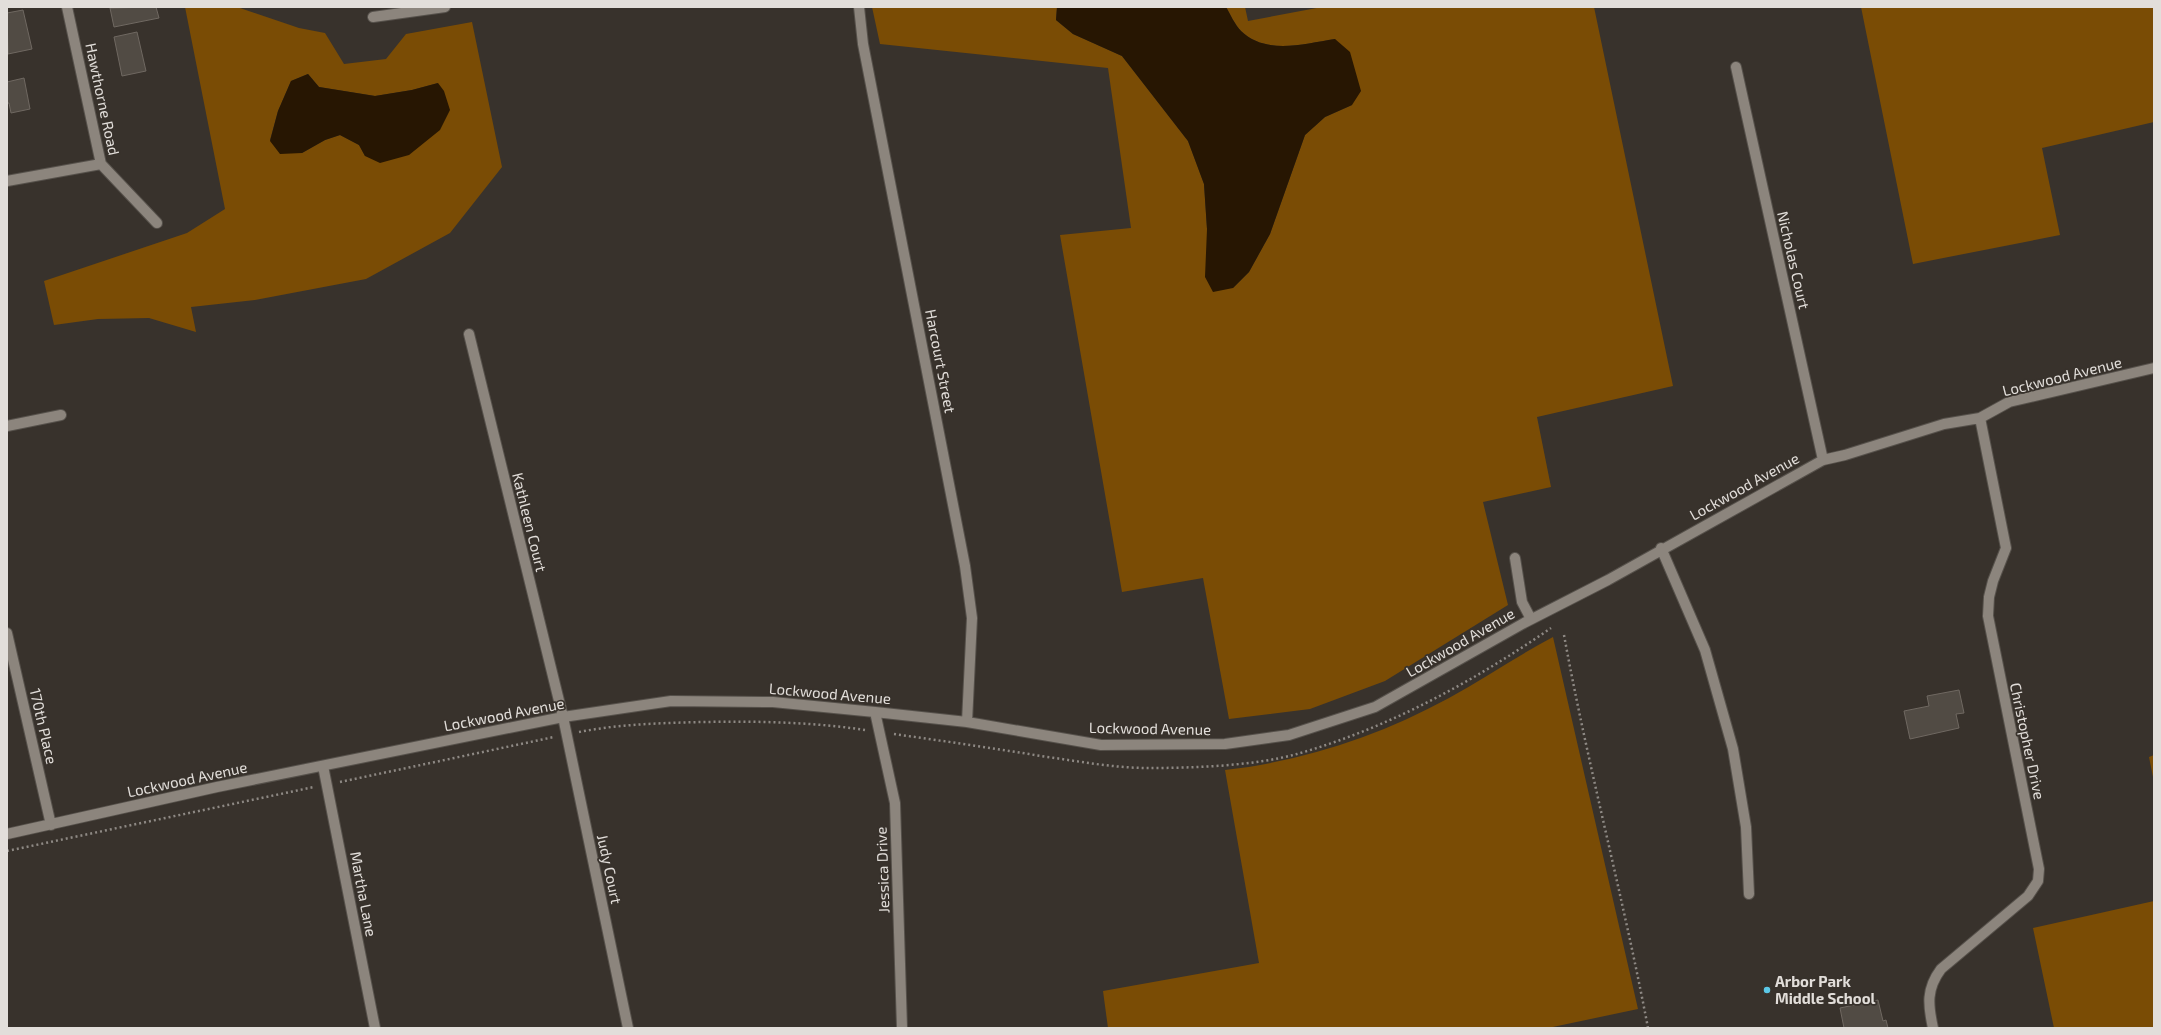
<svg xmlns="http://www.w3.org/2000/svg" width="2161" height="1035" viewBox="0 0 2161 1035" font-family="'Exo 2',sans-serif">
<rect width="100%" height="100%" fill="#38322c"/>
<path fill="#7a4c05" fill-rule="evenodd" d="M 185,7 L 237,7 L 299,28 L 325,33 L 344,64 L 386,59 L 406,34 L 472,22 L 502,167 L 450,233 L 366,279 L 255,300 L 191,307 L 196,332 L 149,318 L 98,319 L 54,325 L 44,281 L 187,233 L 225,209 ZM 308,74 L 319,87 L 375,96 L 412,90 L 438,83 L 365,156 L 359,145 L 340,135 L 325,140 L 302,153 L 270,140 L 278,111 L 291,81 Z
M 872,7 L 1057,7 L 1056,20 L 1073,34 L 1122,56 L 1188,141 L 1204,184 L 1207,229 L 1233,288 L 1249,272 L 1270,234 L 1305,135 L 1325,117 L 1352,105 L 1335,39 C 1303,44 1266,55 1241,31 C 1235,25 1230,14 1226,7 L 1245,7 L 1248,21 L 1322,7 L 1594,7 L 1673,386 L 1537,417 L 1551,487 L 1483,502 L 1508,605 L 1385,681 L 1310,709 L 1229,719 L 1203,578 L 1122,592 L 1060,235 L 1131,228 L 1108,68 L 880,44 Z
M 1861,7 L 2154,7 L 2154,122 L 2042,148 L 2060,235 L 1913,264 Z
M 1553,637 L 1638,1009 L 1548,1028 L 1108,1028 L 1103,991 L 1259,963 L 1225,770 C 1304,761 1379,736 1449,698 C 1484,679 1517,656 1553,637 Z
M 2154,755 L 2154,782 L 2149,757 Z
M 2154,901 L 2154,1028 L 2054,1028 L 2033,928 Z"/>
<path fill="#271602" d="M 1057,7 L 1226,7 C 1230,14 1235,25 1241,31 C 1266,55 1303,44 1335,39 L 1350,52 L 1361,91 L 1352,105 L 1325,117 L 1305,135 L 1270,234 L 1249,272 L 1233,288 L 1213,292 L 1205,277 L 1207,229 L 1204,184 L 1188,141 L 1122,56 L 1073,34 L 1056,20 Z
M 308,74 L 319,87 L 375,96 L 412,90 L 438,83 L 444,91 L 450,110 L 440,130 L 409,155 L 380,163 L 365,156 L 359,145 L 340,135 L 325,140 L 302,153 L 280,154 L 270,141 L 278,111 L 291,81 Z"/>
<path fill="#514b44" stroke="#6f6861" d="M 156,7 L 159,18 L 114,27 L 110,8 Z
M 23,10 L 32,49 L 8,54 L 7,13 Z
M 137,32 L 146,71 L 122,76 L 114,37 Z
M 24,78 L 30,109 L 11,113 L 9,103 L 7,103 L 7,82 Z
M 1959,690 L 1964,713 L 1956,714 L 1959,728 L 1910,739 L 1904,711 L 1929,706 L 1927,696 Z
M 1878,1000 L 1883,1021 L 1886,1020 L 1888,1028 L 1844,1028 L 1840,1008 Z"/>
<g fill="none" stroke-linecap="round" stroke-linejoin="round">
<g stroke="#56514b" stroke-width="12">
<path id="minor" d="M 67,7 L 101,164 L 157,223
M 859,7 L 863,44 L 965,566 L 972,618 L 967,722
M 373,17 L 445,7
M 1736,67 L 1823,460
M 7,181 L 101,164
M 469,334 L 563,717 L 628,1028
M 7,426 L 61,415
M 1661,548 L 1705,650 L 1733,749 L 1746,827 L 1749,894
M 1515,558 L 1522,602 L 1531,619
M 7,633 L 51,825
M 875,712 L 895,803 L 902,1028
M 323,766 L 375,1028
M 7,834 L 217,787 L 563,717 L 671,701 L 773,702 L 875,712 L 967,722 L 1101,745 L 1225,744 L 1289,735 L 1375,707 L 1524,623 L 1608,580 L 1823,460 L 1845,455 L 1944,424 L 1980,418 L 2009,402 L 2154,368
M 1933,1028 C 1928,1005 1926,989 1941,969 L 2028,896 L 2038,881 L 2039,869 L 1988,616 L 1989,597 L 1993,581 L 2006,548 L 1980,418"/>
</g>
<path stroke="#8e8984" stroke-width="2.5" stroke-dasharray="2 3" stroke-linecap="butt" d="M 1564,635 C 1588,767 1623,896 1648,1028
M 579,732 C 620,724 662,723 703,722 C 758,721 811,722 865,730
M 894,734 C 943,741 992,748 1041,756 C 1077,761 1113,768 1148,768 C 1194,768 1253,766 1297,754 C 1388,728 1473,682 1551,628
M 340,782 L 554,737
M 7,851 L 314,787"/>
<use href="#minor" stroke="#8c857d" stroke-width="10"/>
</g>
<circle fill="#5bc8e7" stroke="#38322c" stroke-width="1.5" cx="1767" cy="990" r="4"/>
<g text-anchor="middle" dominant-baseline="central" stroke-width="3.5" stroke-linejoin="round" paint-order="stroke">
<g font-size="15" fill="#e2deda" stroke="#38322c">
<text transform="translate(103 99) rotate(78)">Hawthorne Road</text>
<text transform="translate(1794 260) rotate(77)">Nicholas Court</text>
<text transform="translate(941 361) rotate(79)">Harcourt Street</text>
<text transform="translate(2062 376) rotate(-14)">Lockwood Avenue</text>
<text transform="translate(1744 486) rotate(-29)">Lockwood Avenue</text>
<text transform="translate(530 522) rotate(76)">Kathleen Court</text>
<text transform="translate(1460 642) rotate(-30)">Lockwood Avenue</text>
<text transform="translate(830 693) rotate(5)">Lockwood Avenue</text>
<text transform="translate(504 714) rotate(-11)">Lockwood Avenue</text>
<text transform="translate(44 726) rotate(77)">170th Place</text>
<text transform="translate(1150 728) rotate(1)">Lockwood Avenue</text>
<text transform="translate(2028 741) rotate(78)">Christopher Drive</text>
<text transform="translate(187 779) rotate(-12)">Lockwood Avenue</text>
<text transform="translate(610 869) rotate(78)">Judy Court</text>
<text transform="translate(882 870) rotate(-92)">Jessica Drive</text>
<text transform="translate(364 894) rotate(79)">Martha Lane</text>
</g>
<g font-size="15" font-weight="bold" fill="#e2deda" stroke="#38322c" text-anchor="start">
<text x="1775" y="981">Arbor Park<tspan x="1775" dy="17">Middle School</tspan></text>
</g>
</g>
<rect width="2161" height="1035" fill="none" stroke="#e2deda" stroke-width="16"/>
</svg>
